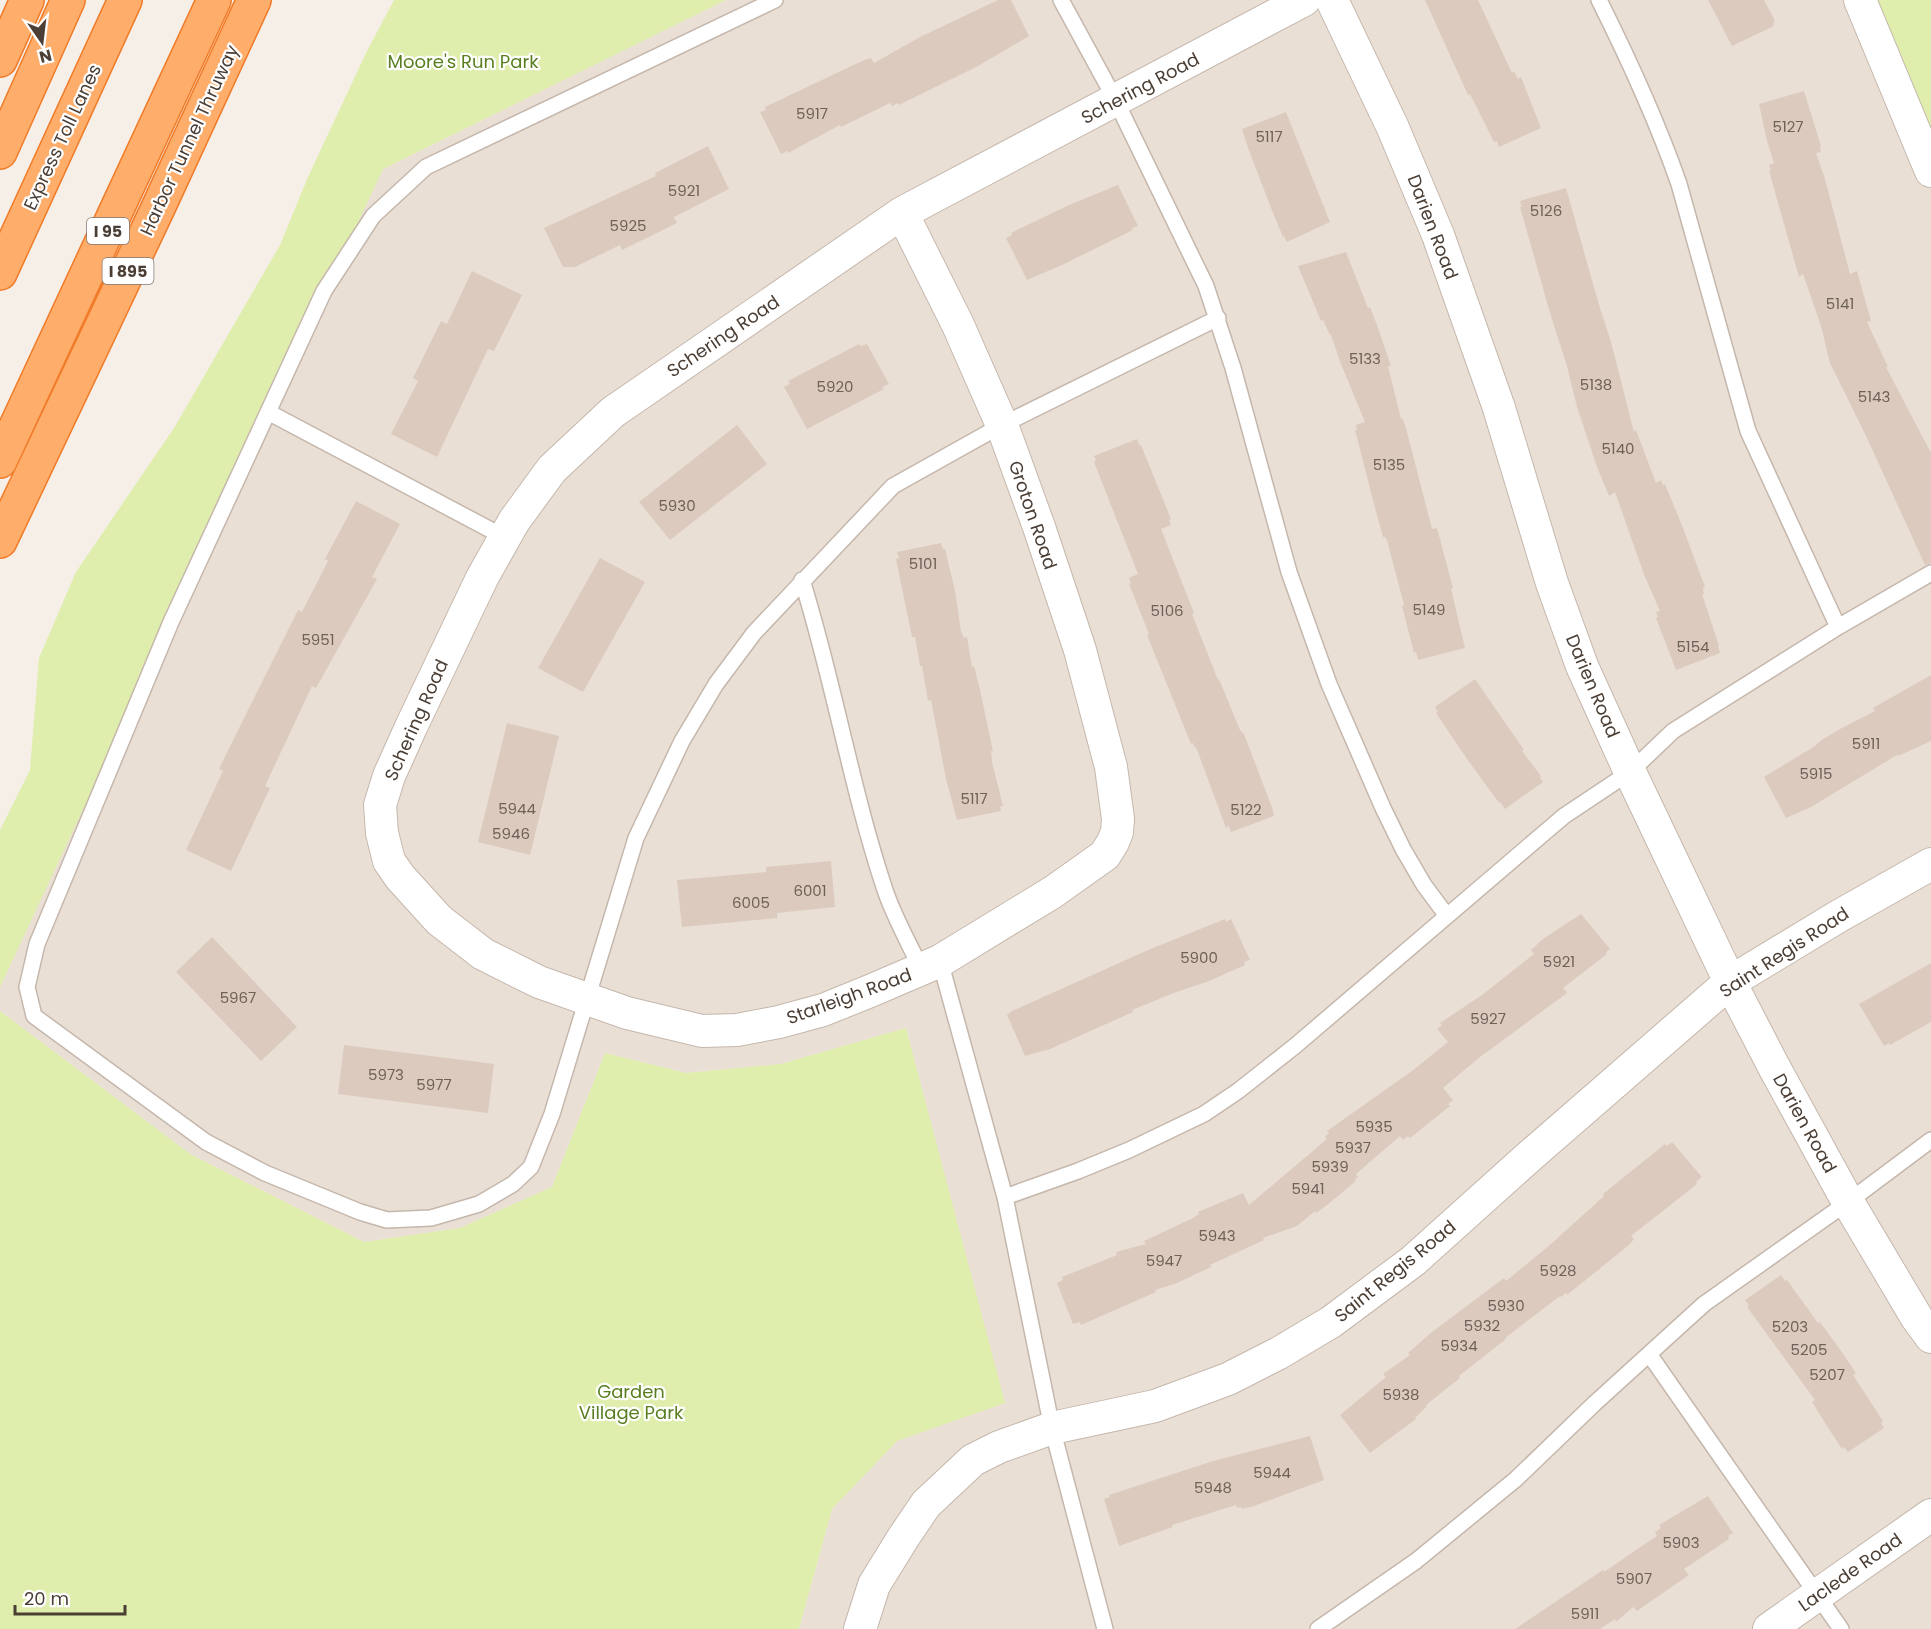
<svg xmlns="http://www.w3.org/2000/svg" width="1931" height="1629" viewBox="0 0 1931 1629" font-family="Poppins,sans-serif">
<rect width="100%" height="100%" fill="#f6efe8"/>
<path fill="#eadfd5" d="M 726,0 L 1886,0 L 1931,112 L 1931,1629 L 799,1629 L 832,1509 L 896,1441 L 1004,1403 L 906,1028 L 781,1064 L 686,1073 L 605,1053 L 552,1187 L 460,1228 L 364,1242 L 190,1154 L 0,1011 L 0,985 L 322,199 Z"/>
<path fill="#dfeeac" d="M 394,0 L 726,0 L 383,169 L 0,987 L 0,830 L 30,770 L 39,658 L 76,572 L 174,428 L 280,245 L 308,177 L 366,53 Z
M 1871,0 L 1931,0 L 1931,130 Z
M 0,1011 L 190,1154 L 364,1242 L 460,1228 L 552,1187 L 605,1053 L 686,1073 L 781,1064 L 906,1028 L 1005,1403 L 897,1441 L 832,1509 L 799,1629 L 0,1629 Z"/>
<path fill="#dccabf" d="M 998,0 L 1011,0 L 1029,36 L 978,66 L 899,105 L 898,103 L 892,106 L 890,103 L 841,127 L 840,125 L 788,153 L 787,151 L 781,154 L 760,112 L 766,110 L 765,107 L 864,60 L 871,58 L 874,63 L 920,37 Z
M 1425,0 L 1478,0 L 1512,73 L 1514,71 L 1518,79 L 1521,77 L 1541,128 L 1499,147 L 1497,141 L 1494,142 L 1470,94 L 1468,95 Z
M 1708,0 L 1764,0 L 1775,21 L 1773,23 L 1774,26 L 1732,46 Z
M 1804,91 L 1821,146 L 1820,146 L 1821,152 L 1816,153 L 1825,179 L 1850,274 L 1857,271 L 1871,321 L 1867,322 L 1888,367 L 1886,367 L 1931,453 L 1931,563 L 1925,565 L 1867,438 L 1830,363 L 1821,326 L 1803,274 L 1799,277 L 1769,171 L 1771,171 L 1769,165 L 1774,163 L 1767,141 L 1759,104 Z
M 1286,112 L 1330,222 L 1287,242 L 1284,236 L 1283,237 L 1273,213 L 1248,148 L 1242,129 Z
M 708,146 L 729,189 L 674,217 L 677,223 L 622,250 L 620,245 L 575,267 L 563,267 L 544,228 L 656,176 L 655,173 Z
M 1118,185 L 1138,226 L 1132,228 L 1133,230 L 1062,265 L 1027,280 L 1006,238 L 1012,235 L 1011,233 L 1069,205 Z
M 1566,188 L 1599,305 L 1611,342 L 1634,432 L 1636,430 L 1656,483 L 1661,480 L 1663,485 L 1665,484 L 1683,528 L 1705,587 L 1703,588 L 1704,594 L 1702,594 L 1719,646 L 1718,646 L 1720,653 L 1676,670 L 1656,618 L 1658,617 L 1656,612 L 1660,611 L 1645,577 L 1615,492 L 1609,496 L 1597,467 L 1577,407 L 1567,366 L 1550,313 L 1520,207 L 1522,207 L 1520,201 Z
M 1346,252 L 1368,308 L 1370,307 L 1377,325 L 1391,366 L 1388,366 L 1401,419 L 1403,419 L 1407,432 L 1432,529 L 1437,528 L 1453,588 L 1451,589 L 1465,648 L 1418,660 L 1416,652 L 1414,653 L 1402,606 L 1404,605 L 1387,540 L 1385,537 L 1383,537 L 1375,508 L 1355,430 L 1357,430 L 1356,425 L 1365,422 L 1341,364 L 1331,335 L 1330,335 L 1323,320 L 1321,321 L 1298,266 Z
M 472,271 L 522,295 L 494,351 L 488,349 L 437,457 L 391,434 L 418,381 L 413,378 L 441,321 L 447,324 Z
M 859,344 L 860,346 L 867,344 L 889,384 L 882,387 L 884,389 L 807,429 L 784,387 L 790,384 L 788,381 Z
M 737,425 L 767,464 L 670,540 L 639,502 Z
M 1137,439 L 1139,445 L 1141,445 L 1171,519 L 1169,520 L 1171,525 L 1161,529 L 1194,613 L 1192,614 L 1218,680 L 1219,679 L 1240,730 L 1244,734 L 1273,810 L 1274,816 L 1231,832 L 1229,826 L 1226,828 L 1196,747 L 1195,748 L 1193,743 L 1191,744 L 1147,635 L 1149,634 L 1129,584 L 1131,583 L 1129,578 L 1138,574 L 1094,462 L 1096,460 L 1094,456 Z
M 356,501 L 400,524 L 372,577 L 377,579 L 316,688 L 312,686 L 265,786 L 270,788 L 231,871 L 186,850 L 223,771 L 219,769 L 244,718 L 298,610 L 302,612 L 328,561 L 325,559 Z
M 941,543 L 943,549 L 945,549 L 955,591 L 961,631 L 964,638 L 967,637 L 972,667 L 974,666 L 980,690 L 993,751 L 991,751 L 992,762 L 1003,806 L 1000,807 L 1001,811 L 957,820 L 946,779 L 931,700 L 928,701 L 922,666 L 920,666 L 915,637 L 912,637 L 896,559 L 899,558 L 897,552 Z
M 600,558 L 645,582 L 583,692 L 538,668 Z
M 1931,675 L 1931,741 L 1898,756 L 1897,755 L 1811,807 L 1786,818 L 1764,777 L 1815,746 L 1820,741 L 1840,729 L 1875,711 L 1873,708 Z
M 1475,679 L 1524,750 L 1522,751 L 1541,776 L 1540,778 L 1543,782 L 1505,809 L 1500,802 L 1499,803 L 1467,759 L 1436,713 L 1438,712 L 1435,707 Z
M 507,723 L 559,736 L 530,855 L 478,842 Z
M 831,861 L 835,907 L 777,913 L 777,918 L 682,927 L 677,880 L 766,872 L 766,867 Z
M 1581,914 L 1610,949 L 1606,952 L 1607,954 L 1563,988 L 1567,993 L 1480,1057 L 1443,1088 L 1453,1100 L 1448,1104 L 1450,1106 L 1410,1138 L 1408,1136 L 1403,1140 L 1400,1136 L 1356,1174 L 1358,1177 L 1355,1179 L 1356,1181 L 1327,1205 L 1316,1213 L 1315,1211 L 1297,1226 L 1263,1238 L 1264,1240 L 1210,1265 L 1211,1267 L 1177,1283 L 1155,1290 L 1156,1292 L 1081,1325 L 1080,1322 L 1073,1324 L 1057,1283 L 1063,1280 L 1062,1277 L 1117,1255 L 1116,1252 L 1146,1244 L 1144,1241 L 1193,1218 L 1199,1214 L 1198,1212 L 1243,1193 L 1249,1205 L 1327,1139 L 1325,1137 L 1329,1133 L 1327,1131 L 1412,1071 L 1448,1042 L 1437,1029 L 1442,1025 L 1440,1023 L 1482,995 L 1534,954 L 1531,950 L 1543,939 Z
M 1225,919 L 1226,922 L 1231,919 L 1250,960 L 1244,962 L 1245,965 L 1209,981 L 1171,994 L 1132,1010 L 1133,1012 L 1050,1049 L 1025,1056 L 1007,1015 L 1012,1011 L 1148,950 Z
M 212,937 L 297,1027 L 261,1061 L 176,972 Z
M 1931,963 L 1931,1022 L 1890,1045 L 1889,1043 L 1884,1046 L 1859,1004 Z
M 344,1045 L 494,1064 L 488,1113 L 338,1094 Z
M 1672,1142 L 1702,1177 L 1696,1182 L 1697,1184 L 1631,1236 L 1634,1239 L 1629,1245 L 1567,1295 L 1566,1293 L 1561,1297 L 1560,1296 L 1505,1338 L 1506,1339 L 1459,1376 L 1460,1378 L 1426,1405 L 1427,1406 L 1415,1418 L 1416,1419 L 1370,1453 L 1340,1415 L 1386,1377 L 1383,1374 L 1410,1355 L 1408,1353 L 1432,1332 L 1504,1278 L 1506,1281 L 1551,1244 L 1604,1196 L 1603,1194 L 1665,1144 L 1667,1146 Z
M 1781,1275 L 1785,1281 L 1787,1280 L 1818,1323 L 1820,1322 L 1839,1348 L 1856,1373 L 1853,1375 L 1883,1421 L 1881,1423 L 1884,1428 L 1848,1452 L 1844,1447 L 1842,1449 L 1825,1423 L 1812,1402 L 1815,1400 L 1747,1307 L 1749,1306 L 1745,1300 Z
M 1310,1436 L 1324,1480 L 1254,1506 L 1242,1509 L 1241,1507 L 1237,1508 L 1236,1505 L 1172,1525 L 1173,1527 L 1119,1546 L 1104,1499 L 1110,1497 L 1109,1495 L 1213,1461 Z
M 1708,1496 L 1733,1533 L 1728,1536 L 1729,1539 L 1684,1569 L 1689,1575 L 1637,1611 L 1633,1607 L 1616,1622 L 1615,1619 L 1600,1629 L 1515,1629 L 1603,1570 L 1604,1572 L 1633,1552 L 1657,1536 L 1655,1532 L 1661,1528 L 1659,1525 Z"/>
<g fill="none" stroke-linecap="round" stroke-linejoin="round">
<g stroke="#c5b7ac" stroke-width="18">
<path id="service" d="M 775,0 L 426,167 L 373,216 L 324,291 L 171,622 L 37,944 L 27,987 L 34,1016 L 206,1142 L 265,1173 L 360,1212 L 387,1220 L 431,1218 L 479,1204 L 513,1184 L 531,1167 L 552,1114 L 636,838 L 682,741 L 716,684 L 754,633 L 893,486 L 1002,425 L 1218,318
M 1061,0 L 1116,101 L 1206,286 L 1233,368 L 1289,572 L 1329,684 L 1383,808 L 1403,849 L 1424,885 L 1447,916
M 1599,0 C 1629,60 1657,121 1679,184 L 1748,431 L 1838,627
M 268,412 L 504,537
M 802,580 C 834,682 851,788 885,890 C 894,917 909,943 921,969
M 940,961 L 1005,1197 L 1052,1428 L 1105,1629
M 1005,1197 L 1078,1171 L 1129,1150 L 1204,1114 L 1238,1091 L 1295,1046 L 1564,816 L 1630,772 L 1673,731 L 1838,627 L 1931,573
M 1649,1354 L 1841,1629
M 1318,1629 L 1416,1561 L 1516,1479 L 1595,1403 L 1704,1304 L 1848,1202 L 1931,1140"/>
</g>
<g stroke="#c5b7ac" stroke-width="34">
<path id="minor" d="M 1332,0 L 1393,128 L 1438,235 L 1499,408 L 1552,583 L 1582,666 L 1630,772 L 1730,982 L 1774,1067 L 1848,1202 L 1917,1318 L 1931,1337
M 1860,0 L 1931,171
M 902,213 L 958,325 L 1002,425 L 1039,527 L 1080,650 L 1111,767 L 1118,819 L 1117,832 L 1113,842 L 1105,855 L 1053,892 L 940,961 L 870,991 L 823,1010 L 779,1022 L 737,1030 L 702,1031 L 627,1013 L 539,982 L 483,954 L 439,920 L 400,877 L 389,861 L 382,833 L 380,805 L 389,776 L 411,727 L 482,578 L 514,521 L 552,469 L 613,412 L 902,213 L 1304,0
M 860,1629 L 874,1585 L 903,1538 L 926,1504 L 973,1460 L 999,1447 L 1052,1428 L 1155,1406 L 1228,1379 L 1279,1353 L 1331,1322 L 1413,1261 L 1531,1155 L 1730,982 L 1839,916 L 1931,864
M 1769,1629 L 1931,1515"/>
</g>
<g stroke="#f07b28" stroke-width="36">
<path id="motorway" d="M 0,60 L 27,0
M 0,152 L 68,0
M 0,273 L 125,0
M 0,461 L 214,0
M 0,541 L 158,208 L 254,0"/>
</g>
<use href="#service" stroke="#fff" stroke-width="15"/>
<use href="#minor" stroke="#fff" stroke-width="32"/>
<use href="#motorway" stroke="#ffad6a" stroke-width="33"/>
</g>
<g text-anchor="middle" dominant-baseline="central" stroke-width="4.5" stroke-linejoin="round" paint-order="stroke">
<g font-size="15" fill="#6e6158">
<text x="812" y="113">5917</text>
<text x="1788" y="126">5127</text>
<text x="1269" y="136">5117</text>
<text x="684" y="190">5921</text>
<text x="1546" y="210">5126</text>
<text x="628" y="225">5925</text>
<text x="1840" y="303">5141</text>
<text x="1365" y="358">5133</text>
<text x="1596" y="384">5138</text>
<text x="835" y="386">5920</text>
<text x="1874" y="396">5143</text>
<text x="1618" y="448">5140</text>
<text x="1389" y="464">5135</text>
<text x="677" y="505">5930</text>
<text x="923" y="563">5101</text>
<text x="1429" y="609">5149</text>
<text x="1167" y="610">5106</text>
<text x="318" y="639">5951</text>
<text x="1693" y="646">5154</text>
<text x="1866" y="743">5911</text>
<text x="1816" y="773">5915</text>
<text x="974" y="798">5117</text>
<text x="517" y="808">5944</text>
<text x="1246" y="809">5122</text>
<text x="511" y="833">5946</text>
<text x="810" y="890">6001</text>
<text x="751" y="902">6005</text>
<text x="1199" y="957">5900</text>
<text x="1559" y="961">5921</text>
<text x="238" y="997">5967</text>
<text x="1488" y="1018">5927</text>
<text x="386" y="1074">5973</text>
<text x="434" y="1084">5977</text>
<text x="1374" y="1126">5935</text>
<text x="1353" y="1147">5937</text>
<text x="1330" y="1166">5939</text>
<text x="1308" y="1188">5941</text>
<text x="1217" y="1235">5943</text>
<text x="1164" y="1260">5947</text>
<text x="1558" y="1270">5928</text>
<text x="1506" y="1305">5930</text>
<text x="1482" y="1325">5932</text>
<text x="1790" y="1326">5203</text>
<text x="1459" y="1345">5934</text>
<text x="1809" y="1349">5205</text>
<text x="1827" y="1374">5207</text>
<text x="1401" y="1394">5938</text>
<text x="1272" y="1472">5944</text>
<text x="1213" y="1487">5948</text>
<text x="1681" y="1542">5903</text>
<text x="1634" y="1578">5907</text>
<text x="1585" y="1613">5911</text>
</g>
<g fill="#fff" stroke="#807872" stroke-width="1.5">
<rect x="87" y="218" width="42" height="26" rx="4.5"/>
<rect x="102.5" y="258" width="51" height="26" rx="4.5"/>
</g>
<g font-size="16" font-weight="bold" fill="#4a3e35">
<text x="108" y="231">I 95</text>
<text x="128" y="271">I 895</text>
</g>
<g font-size="18" fill="#587e20" stroke="#fff">
<text x="463" y="61">Moore's Run Park</text>
<text x="631" y="1391">Garden<tspan x="631" dy="21">Village Park</tspan></text>
</g>
<g font-size="18" fill="#4a3e35" stroke="#fff">
<text transform="translate(1140 88) rotate(-28)">Schering Road</text>
<text transform="translate(62 137) rotate(-65)">Express Toll Lanes</text>
<text transform="translate(189 140) rotate(-65)">Harbor Tunnel Thruway</text>
<text transform="translate(1433 227) rotate(69)">Darien Road</text>
<text transform="translate(723 336) rotate(-34)">Schering Road</text>
<text transform="translate(1033 515) rotate(71)">Groton Road</text>
<text transform="translate(1593 686) rotate(67)">Darien Road</text>
<text transform="translate(416 720) rotate(-66)">Schering Road</text>
<text transform="translate(1784 952) rotate(-33)">Saint Regis Road</text>
<text transform="translate(849 996) rotate(-20)">Starleigh Road</text>
<text transform="translate(1805 1123) rotate(61)">Darien Road</text>
<text transform="translate(1395 1271) rotate(-39)">Saint Regis Road</text>
<text transform="translate(1850 1572) rotate(-35)">Laclede Road</text>
</g>
</g>
<g transform="translate(42 42) rotate(166)" stroke="#ffffff" stroke-width="4.5" paint-order="stroke">
<path d="M0-4.5L10 22L0 15L-10 22Z" fill="#4a3e35"/>
<text y="-9" font-size="16" font-weight="bold" text-anchor="middle" fill="#4a3e35">N</text>
</g>
<path d="M15 1605v9h110v-9" fill="none" stroke="#4a3e35" stroke-width="3"/>
<text x="24" y="1605" font-size="18" fill="#4a3e35" stroke="#ffffff" stroke-width="4.5" paint-order="stroke">20 m</text>
</svg>
